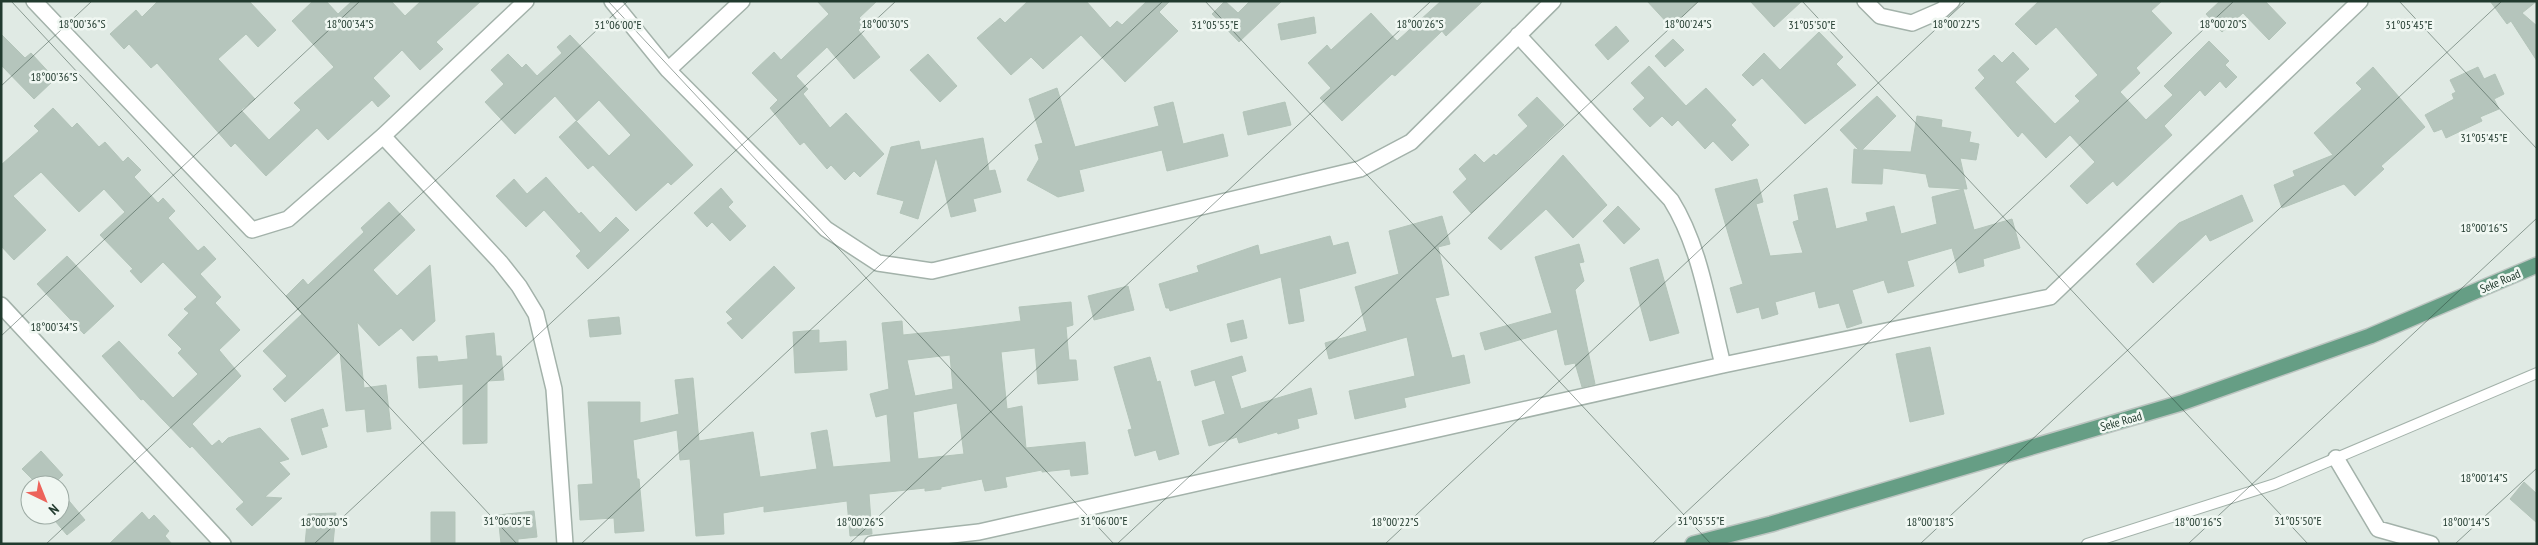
<svg xmlns="http://www.w3.org/2000/svg" width="2538" height="545" viewBox="0 0 2538 545" font-family="'PT Sans Narrow',sans-serif">
<rect width="100%" height="100%" fill="#e0eae4"/>
<path fill="#b5c5bc" stroke="#b3c4b9" fill-rule="evenodd" d="M 158,1 L 249,1 L 276,30 L 258,47 L 246,34 L 218,59 L 255,99 L 241,110 L 269,140 L 301,110 L 294,103 L 334,67 L 292,21 L 313,1 L 326,1 L 338,14 L 352,1 L 391,1 L 405,16 L 421,1 L 481,1 L 436,42 L 443,49 L 420,70 L 402,50 L 373,78 L 390,96 L 378,107 L 372,100 L 328,140 L 317,128 L 266,176 L 235,143 L 231,147 L 157,63 L 151,68 L 129,44 L 124,49 L 110,34 L 136,10 L 142,17 Z
M 817,1 L 877,1 L 859,18 L 864,24 L 858,30 L 880,57 L 854,79 L 827,47 L 796,76 L 808,89 L 803,94 L 830,128 L 846,113 L 884,154 L 860,177 L 854,171 L 845,180 L 831,165 L 827,169 L 804,142 L 800,145 L 770,108 L 778,100 L 752,73 L 774,52 L 781,60 L 829,14 Z
M 1028,1 L 1086,1 L 1110,28 L 1117,21 L 1122,25 L 1147,1 L 1170,1 L 1159,12 L 1178,31 L 1125,82 L 1081,35 L 1043,69 L 1031,57 L 1011,75 L 977,38 L 1000,18 L 1005,23 Z
M 1225,1 L 1238,13 L 1250,1 L 1282,1 L 1239,42 L 1212,14 Z
M 1441,1 L 1483,1 L 1446,36 L 1442,31 L 1395,76 L 1392,74 L 1342,121 L 1320,98 L 1331,88 L 1308,63 L 1327,45 L 1331,50 L 1371,13 L 1397,41 Z
M 1647,1 L 1698,1 L 1671,27 Z
M 1750,1 L 1802,1 L 1774,27 Z
M 2039,1 L 2162,1 L 2151,11 L 2172,33 L 2136,68 L 2140,73 L 2120,92 L 2146,120 L 2173,95 L 2164,86 L 2209,41 L 2229,61 L 2225,65 L 2237,77 L 2226,88 L 2220,81 L 2205,96 L 2200,90 L 2164,126 L 2172,135 L 2117,186 L 2113,181 L 2087,204 L 2070,186 L 2095,162 L 2070,135 L 2046,158 L 2022,132 L 2018,137 L 1975,88 L 1985,78 L 1978,70 L 1994,55 L 2002,63 L 2013,52 L 2029,69 L 2015,82 L 2055,124 L 2080,101 L 2075,96 L 2098,75 L 2056,27 L 2036,45 L 2015,24 Z
M 2220,1 L 2265,1 L 2286,23 L 2269,40 L 2243,13 L 2222,32 L 2206,14 Z
M 2490,1 L 2537,1 L 2522,13 L 2537,26 L 2537,61 L 2511,21 L 2507,24 Z
M 1314,17 L 1316,33 L 1281,40 L 1278,24 Z
M 1616,26 L 1629,41 L 1608,60 L 1595,45 Z
M 1819,32 L 1843,57 L 1836,64 L 1856,85 L 1805,124 L 1762,78 L 1753,86 L 1742,75 L 1764,53 L 1780,70 Z
M 1,34 L 25,58 L 31,53 L 55,79 L 34,99 L 1,65 Z
M 570,35 L 693,165 L 671,185 L 668,182 L 636,211 L 593,165 L 588,169 L 559,137 L 576,121 L 609,156 L 631,135 L 599,100 L 577,121 L 555,96 L 515,134 L 485,102 L 504,84 L 491,70 L 508,54 L 522,68 L 526,64 L 537,76 L 562,53 L 557,47 Z
M 1673,39 L 1684,50 L 1665,67 L 1655,56 Z
M 928,54 L 957,86 L 940,102 L 910,70 Z
M 1649,66 L 1686,106 L 1706,88 L 1736,120 L 1731,125 L 1749,145 L 1732,161 L 1713,141 L 1705,149 L 1678,120 L 1672,126 L 1662,116 L 1650,127 L 1633,109 L 1645,98 L 1631,83 Z
M 2373,67 L 2425,127 L 2381,166 L 2384,169 L 2355,196 L 2344,184 L 2282,208 L 2274,185 L 2295,176 L 2293,171 L 2333,155 L 2314,133 L 2362,89 L 2356,83 Z
M 2478,67 L 2484,79 L 2495,74 L 2504,94 L 2494,99 L 2499,109 L 2480,117 L 2482,121 L 2446,138 L 2442,129 L 2434,132 L 2425,115 L 2454,99 L 2452,94 L 2456,92 L 2450,80 Z
M 1057,88 L 1075,147 L 1159,126 L 1154,107 L 1173,102 L 1183,144 L 1223,134 L 1228,156 L 1167,171 L 1162,150 L 1079,170 L 1084,191 L 1058,197 L 1027,180 L 1039,159 L 1035,145 L 1043,143 L 1029,99 Z
M 1877,96 L 1896,116 L 1862,150 L 1911,152 L 1917,116 L 1942,120 L 1941,127 L 1971,132 L 1969,142 L 1979,144 L 1976,160 L 1960,158 L 1967,189 L 1929,187 L 1926,174 L 1883,168 L 1882,184 L 1852,183 L 1854,149 L 1859,150 L 1840,130 Z
M 1537,97 L 1564,125 L 1471,213 L 1453,192 L 1467,179 L 1459,169 L 1475,154 L 1484,163 L 1494,154 L 1496,156 L 1528,126 L 1518,115 Z
M 1285,102 L 1291,125 L 1248,135 L 1243,112 Z
M 53,108 L 72,128 L 77,123 L 99,147 L 105,142 L 123,162 L 128,157 L 141,170 L 134,177 L 158,203 L 163,198 L 175,211 L 168,218 L 198,251 L 204,246 L 216,259 L 200,274 L 221,297 L 215,303 L 240,330 L 219,350 L 241,376 L 192,424 L 212,446 L 219,440 L 222,444 L 228,438 L 260,428 L 289,459 L 279,462 L 290,474 L 265,497 L 282,498 L 252,526 L 236,509 L 244,502 L 192,446 L 190,448 L 143,399 L 141,400 L 102,356 L 119,341 L 173,398 L 198,374 L 178,353 L 182,349 L 168,335 L 189,313 L 184,309 L 197,297 L 163,262 L 141,283 L 130,271 L 133,269 L 100,235 L 125,212 L 104,189 L 79,212 L 41,172 L 13,196 L 46,230 L 14,260 L 1,246 L 1,165 L 39,131 L 34,126 Z
M 983,138 L 989,171 L 995,170 L 1001,192 L 973,199 L 976,211 L 951,217 L 936,157 L 918,219 L 900,213 L 904,201 L 877,194 L 891,147 L 919,141 L 921,150 Z
M 1563,155 L 1607,205 L 1573,238 L 1546,209 L 1501,250 L 1488,238 Z
M 546,177 L 579,214 L 581,212 L 600,233 L 616,217 L 629,230 L 588,269 L 576,256 L 581,251 L 544,210 L 526,227 L 496,196 L 514,179 L 527,194 Z
M 1757,179 L 1763,202 L 1756,204 L 1770,256 L 1803,253 L 1793,222 L 1799,220 L 1794,195 L 1827,188 L 1836,229 L 1868,221 L 1866,213 L 1894,206 L 1901,234 L 1937,224 L 1932,197 L 1963,189 L 1974,230 L 2012,219 L 2020,248 L 1983,259 L 1984,266 L 1959,273 L 1952,248 L 1907,261 L 1914,286 L 1888,293 L 1884,280 L 1852,290 L 1862,323 L 1847,328 L 1839,303 L 1819,308 L 1815,291 L 1775,302 L 1778,314 L 1762,319 L 1759,307 L 1737,313 L 1730,288 L 1743,284 L 1715,189 Z
M 721,188 L 733,202 L 728,207 L 746,226 L 730,241 L 712,222 L 707,227 L 694,213 Z
M 2242,195 L 2253,221 L 2210,241 L 2206,234 L 2153,283 L 2136,264 L 2179,223 Z
M 389,202 L 415,230 L 373,270 L 397,296 L 430,265 L 435,321 L 413,341 L 401,328 L 379,346 L 357,322 L 364,388 L 386,385 L 391,429 L 367,432 L 365,409 L 346,411 L 340,351 L 285,402 L 273,389 L 287,376 L 263,351 L 302,314 L 286,296 L 303,279 L 308,285 L 364,232 L 361,228 Z
M 1618,206 L 1640,229 L 1624,244 L 1603,221 Z
M 1442,216 L 1450,244 L 1438,247 L 1449,295 L 1435,298 L 1452,358 L 1464,355 L 1470,383 L 1404,398 L 1406,407 L 1355,419 L 1349,391 L 1415,376 L 1407,337 L 1329,359 L 1325,343 L 1367,331 L 1355,287 L 1399,274 L 1389,231 Z
M 1330,236 L 1333,246 L 1348,242 L 1356,273 L 1299,289 L 1304,321 L 1289,324 L 1281,277 L 1170,311 L 1169,308 L 1166,308 L 1159,284 L 1199,272 L 1197,266 L 1258,245 L 1260,255 Z
M 1579,244 L 1584,262 L 1579,263 L 1584,281 L 1575,290 L 1595,384 L 1582,387 L 1575,363 L 1565,365 L 1557,329 L 1485,350 L 1480,333 L 1552,313 L 1535,257 Z
M 67,256 L 114,306 L 84,334 L 37,284 Z
M 1658,259 L 1679,333 L 1650,341 L 1630,268 Z
M 774,266 L 795,288 L 742,339 L 727,323 L 733,319 L 726,312 Z
M 1128,286 L 1134,310 L 1094,320 L 1088,296 Z
M 1071,302 L 1073,325 L 1066,327 L 1069,360 L 1076,360 L 1078,380 L 1038,384 L 1035,348 L 1001,352 L 1007,409 L 1022,406 L 1026,448 L 1085,442 L 1088,474 L 1071,476 L 1070,469 L 1042,472 L 1042,470 L 1005,477 L 1007,487 L 985,491 L 982,479 L 941,487 L 941,489 L 925,491 L 925,488 L 869,494 L 872,534 L 850,536 L 847,501 L 764,512 L 764,506 L 723,513 L 724,534 L 696,536 L 690,459 L 680,460 L 677,430 L 633,440 L 637,479 L 639,479 L 644,531 L 615,533 L 614,518 L 580,520 L 578,485 L 593,484 L 588,402 L 640,402 L 640,423 L 679,414 L 675,380 L 693,378 L 699,441 L 753,432 L 760,477 L 817,469 L 811,433 L 827,430 L 833,467 L 891,462 L 887,414 L 876,417 L 870,394 L 889,389 L 882,323 L 902,321 L 903,335 L 951,330 L 1021,321 L 1019,307 ZM 950,355 L 953,389 L 915,396 L 907,360 ZM 957,403 L 964,454 L 918,459 L 913,412 Z
M 619,317 L 621,334 L 590,337 L 588,320 Z
M 1243,320 L 1247,338 L 1231,342 L 1227,324 Z
M 819,330 L 819,343 L 846,341 L 847,370 L 795,373 L 793,332 Z
M 494,333 L 496,356 L 501,356 L 504,380 L 487,381 L 487,443 L 463,444 L 463,384 L 419,388 L 417,357 L 437,356 L 438,362 L 468,359 L 466,336 Z
M 1930,347 L 1944,414 L 1910,422 L 1896,354 Z
M 1242,356 L 1246,371 L 1231,376 L 1241,409 L 1311,388 L 1317,414 L 1297,419 L 1299,428 L 1278,434 L 1277,432 L 1239,443 L 1237,437 L 1209,446 L 1202,421 L 1225,414 L 1215,380 L 1195,386 L 1191,371 Z
M 1150,357 L 1157,382 L 1160,381 L 1179,454 L 1159,460 L 1156,450 L 1135,456 L 1128,430 L 1132,429 L 1114,367 Z
M 323,409 L 328,426 L 321,428 L 327,447 L 302,455 L 291,419 Z
M 41,451 L 63,475 L 53,485 L 38,485 L 22,469 Z
M 2524,482 L 2537,494 L 2537,523 L 2510,499 Z
M 60,490 L 85,520 L 67,535 L 50,515 L 60,515 Z
M 534,511 L 537,537 L 518,539 L 518,544 L 501,544 L 498,515 Z
M 142,512 L 149,520 L 154,515 L 169,531 L 165,536 L 172,544 L 109,544 Z
M 431,512 L 455,512 L 455,544 L 431,544 Z
M 336,513 L 333,544 L 305,544 L 308,514 Z"/>
<g fill="none" stroke-linecap="round" stroke-linejoin="round">
<g stroke="#a3b2aa" stroke-width="12">
<path id="lane" d="M 2087,544 L 2275,484 L 2537,373"/>
</g>
<g stroke="#a3b2aa" stroke-width="18">
<path id="street" d="M 34,1 L 252,230 L 288,219 L 383,136 L 526,1
M 612,1 L 668,70 L 826,229 L 878,263 L 932,271 L 1360,169 L 1411,142 L 1553,1
M 1865,1 L 1880,16 L 1912,23 L 1942,10 L 1952,1
M 1518,35 L 1671,200 C 1701,248 1709,310 1723,365
M 668,70 L 742,1
M 383,136 L 500,262 L 519,286 L 536,314 L 554,389 L 565,544
M 1,305 L 223,544
M 2336,458 L 2378,529 L 2431,544
M 872,544 L 979,532 L 1723,365 L 2050,297 L 2360,1"/>
</g>
<g stroke="#bcc4c0" stroke-width="18">
<path id="primary" d="M 1693,544 L 1771,524 L 2181,403 L 2370,336 L 2537,265"/>
</g>
<use href="#lane" stroke="#fff" stroke-width="10"/>
<use href="#street" stroke="#fff" stroke-width="15"/>
<use href="#primary" stroke="#669e85" stroke-width="15"/>
</g>
<path fill="none" stroke="#213a2e" stroke-width="1" stroke-opacity="0.45" d="M 11,1 L 517,544M 608,1 L 1114,544M 1205,1 L 1711,544M 1802,1 L 2308,544M 2399,1 L 2537,149M 1,86 L 92,1M 1,336 L 360,1M 46,544 L 628,1M 314,544 L 896,1M 581,544 L 1163,1M 849,544 L 1431,1M 1117,544 L 1699,1M 1385,544 L 1966,1M 1652,544 L 2234,1M 1920,544 L 2502,1M 2188,544 L 2537,218M 2455,544 L 2537,468"/>
<g text-anchor="middle" dominant-baseline="central" stroke-width="5" stroke-linejoin="round" paint-order="stroke">
<g font-size="12" fill="#213a2e" stroke="#f0f7f2">
<text transform="translate(2500 281) rotate(-23)">Seke Road</text>
<text transform="translate(2121 421) rotate(-16)">Seke Road</text>
</g>
</g>
<g font-size="12" text-anchor="middle" fill="#213a2e" stroke="#f0f7f2" stroke-width="5" stroke-linejoin="round" paint-order="stroke">
<text x="82" y="28">18°00'36"S</text>
<text x="350" y="28">18°00'34"S</text>
<text x="885" y="28">18°00'30"S</text>
<text x="1420" y="28">18°00'26"S</text>
<text x="1688" y="28">18°00'24"S</text>
<text x="1956" y="28">18°00'22"S</text>
<text x="2223" y="28">18°00'20"S</text>
<text x="618" y="29">31°06'00"E</text>
<text x="1215" y="29">31°05'55"E</text>
<text x="2409" y="29">31°05'45"E</text>
<text x="1812" y="29">31°05'50"E</text>
<text x="54" y="81">18°00'36"S</text>
<text x="2484" y="142">31°05'45"E</text>
<text x="2484" y="232">18°00'16"S</text>
<text x="54" y="331">18°00'34"S</text>
<text x="2484" y="482">18°00'14"S</text>
<text x="507" y="525">31°06'05"E</text>
<text x="1104" y="525">31°06'00"E</text>
<text x="1701" y="525">31°05'55"E</text>
<text x="2298" y="525">31°05'50"E</text>
<text x="324" y="526">18°00'30"S</text>
<text x="860" y="526">18°00'26"S</text>
<text x="1395" y="526">18°00'22"S</text>
<text x="1930" y="526">18°00'18"S</text>
<text x="2198" y="526">18°00'16"S</text>
<text x="2466" y="526">18°00'14"S</text>
</g>
<rect width="2538" height="545" fill="none" stroke="#213a2e" stroke-width="5"/>
<g transform="translate(45 500) rotate(137)"><circle r="24" fill="#f0f7f2" stroke="#9daba4"/>
<path d="M0-4L9 19L0 12L-9 19Z" fill="#ed635b"/>
<text y="-8" font-size="14" font-weight="bold" text-anchor="middle" fill="#213a2e">N</text>
</g>
</svg>
